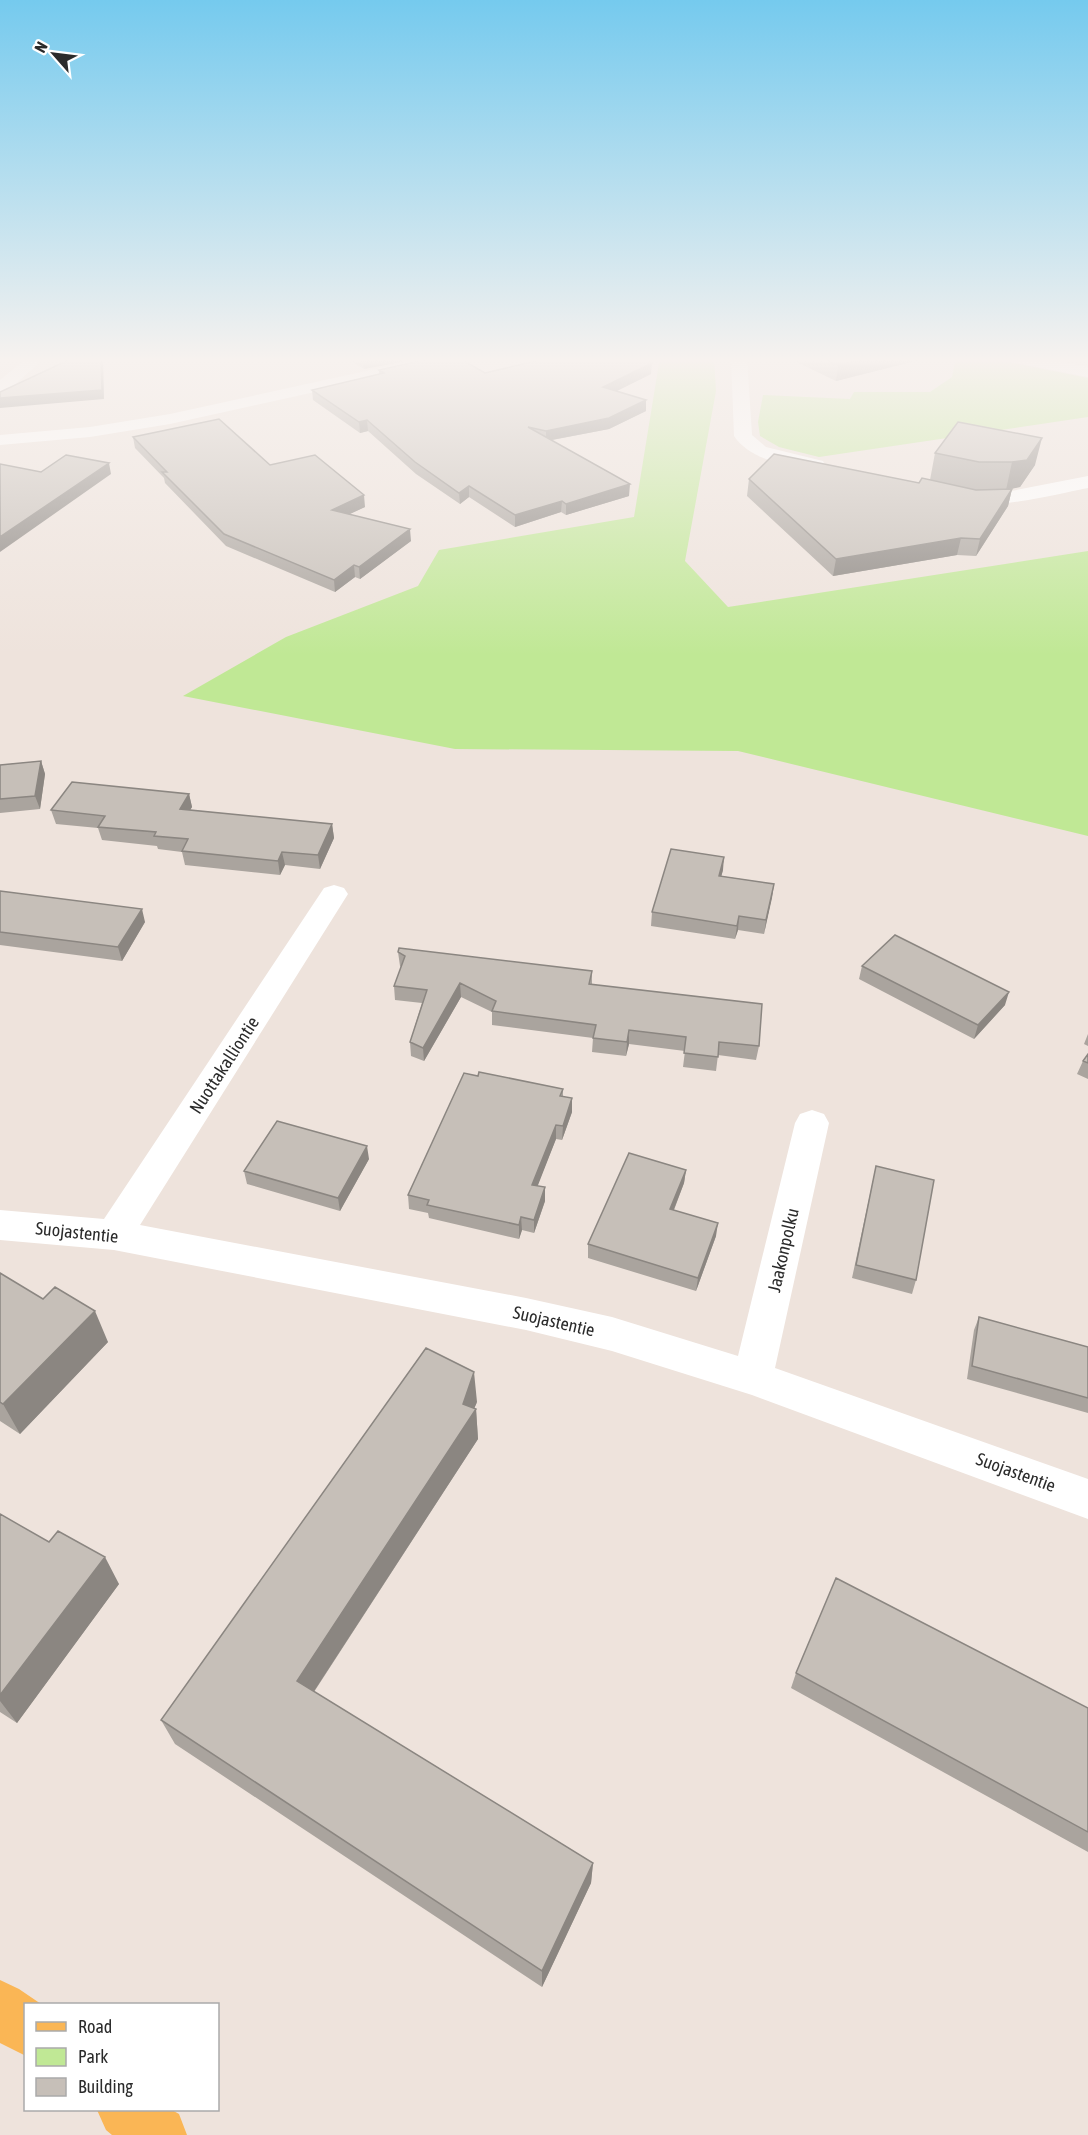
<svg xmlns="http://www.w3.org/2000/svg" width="1088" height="2135" viewBox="0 0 1088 2135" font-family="'Asap Condensed',sans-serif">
<rect width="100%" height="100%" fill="#eee3dc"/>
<path fill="#c0e895" d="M 660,357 L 714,357 L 716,391 L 685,561 L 728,607 L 1088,551 L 1088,836 L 738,751 L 455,749 L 183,696 L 286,637 L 418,586 L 439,550 L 634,517 Z
M 956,357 L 983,357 L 1088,378 L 1088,417 L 819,457 L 779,447 L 760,436 L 758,422 L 763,395 L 850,399 L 854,392 L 930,392 L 952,377 Z"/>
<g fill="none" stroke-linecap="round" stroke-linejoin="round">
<path fill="#fff" fill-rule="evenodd" d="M 28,357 L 45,357 L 6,393 L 0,394 L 0,380 Z
M 430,357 L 458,357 L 450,362 L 170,424 L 90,437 L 0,445 L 0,435 L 90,427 L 170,414 Z
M 731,357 L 747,357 L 752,435 L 766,447 L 823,461 L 825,465 L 823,469 L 816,471 C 787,464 752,462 734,436 Z
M 1004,357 L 1035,357 L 1088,367 L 1088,377 L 1012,362 Z
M 1088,476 L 1088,488 C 1065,492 970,517 956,497 L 966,491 L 1006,492 Z
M 334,885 L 344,888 L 348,894 L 140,1225 L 526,1298 L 612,1317 L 738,1356 L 795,1123 L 800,1114 L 812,1110 L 824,1114 L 829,1123 L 775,1368 L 1088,1479 L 1088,1519 L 752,1395 L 612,1351 L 526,1330 L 114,1250 L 0,1240 L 0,1210 L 104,1219 L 324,888 Z"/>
<path fill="#fab655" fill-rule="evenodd" d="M 0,1980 L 19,1989 L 41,2004 L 26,2004 L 26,2056 L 0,2043 Z
M 97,2110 L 172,2110 L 179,2114 L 187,2135 L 112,2135 L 106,2130 Z"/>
</g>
<path fill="#aaa49e" d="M 344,357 L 427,357 L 364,369 Z
M 786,357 L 931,357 L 836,381 Z
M 379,370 L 485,373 L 651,374 L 616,391 L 646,411 L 609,429 L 552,440 L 629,496 L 566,515 L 561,512 L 515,527 L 469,497 L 460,504 L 416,474 L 368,431 L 360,433 L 313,400 L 312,390 L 379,374 Z
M 133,437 L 270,465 L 365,507 L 349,514 L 411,541 L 360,579 L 355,577 L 335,592 L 226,546 L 165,483 L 164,478 L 135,448 Z
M 935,453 L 1035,465 L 1020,487 L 1008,489 L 1012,489 L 1008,506 L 976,556 L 957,555 L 833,576 L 747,496 L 749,479 L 919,483 L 930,480 Z
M 41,761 L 45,774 L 40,809 L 0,813 L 0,765 Z
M 189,794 L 192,807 L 190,810 L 332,824 L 334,838 L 320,869 L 285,865 L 280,875 L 185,865 L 182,852 L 158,849 L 157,846 L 102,840 L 98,828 L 56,824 L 51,810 Z
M 723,870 L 721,876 L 774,884 L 764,934 L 738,930 L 735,939 L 651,926 L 652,912 Z
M 0,891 L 145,922 L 122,961 L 0,945 Z
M 398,952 L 592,971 L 592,984 L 759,1046 L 756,1060 L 718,1055 L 716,1071 L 683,1067 L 685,1051 L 629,1044 L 626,1056 L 592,1052 L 593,1038 L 492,1025 L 492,1012 L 461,997 L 424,1061 L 411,1056 L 410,1042 L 422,1003 L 395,1000 L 394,986 L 401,967 L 400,966 Z
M 862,966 L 1005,1005 L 974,1039 L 859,979 Z
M 1088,1034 L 1088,1046 L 1084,1044 Z
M 1088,1054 L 1088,1079 L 1077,1074 L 1083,1061 Z
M 478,1076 L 563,1089 L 563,1096 L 572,1112 L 562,1140 L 556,1139 L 537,1186 L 545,1201 L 534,1233 L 522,1230 L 519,1239 L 429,1218 L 428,1213 L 409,1209 L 408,1195 Z
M 369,1159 L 340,1211 L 247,1184 L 244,1171 Z
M 876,1166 L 916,1280 L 912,1294 L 852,1278 Z
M 686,1170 L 684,1183 L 674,1210 L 716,1236 L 696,1291 L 588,1258 L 588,1244 Z
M 0,1273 L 108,1342 L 20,1434 L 0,1421 Z
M 979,1317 L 1088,1347 L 1088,1413 L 967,1379 L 974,1330 Z
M 477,1402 L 474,1408 L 476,1409 L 478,1439 L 314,1692 L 593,1863 L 591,1883 L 542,1987 L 175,1744 L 161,1720 Z
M 0,1514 L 119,1584 L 17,1723 L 0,1712 Z
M 796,1673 L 1088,1708 L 1088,1852 L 791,1688 Z"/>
<path fill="#8b8681" d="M 101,357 L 103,357 L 104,399 L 0,408 L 0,398 Z
M 379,357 L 427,357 L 364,369 L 363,360 Z
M 874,357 L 931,357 L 836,381 L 838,365 Z
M 652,363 L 651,374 L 603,398 L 603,387 Z
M 646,400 L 646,411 L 609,429 L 546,441 L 546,431 Z
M 367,420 L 368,431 L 360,433 L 359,422 Z
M 1042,438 L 1035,465 L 1020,487 L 1006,490 L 1012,462 Z
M 109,463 L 111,474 L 0,552 L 0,537 Z
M 630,484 L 629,496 L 566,515 L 566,504 Z
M 469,486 L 469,497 L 460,504 L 459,493 Z
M 1012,489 L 1008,506 L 976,556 L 980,539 Z
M 364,495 L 365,507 L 333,522 L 332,510 Z
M 562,501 L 561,512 L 515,527 L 515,515 Z
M 410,529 L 411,541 L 360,579 L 359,567 Z
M 961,538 L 957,555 L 833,576 L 836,559 Z
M 354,565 L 355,577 L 335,592 L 334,580 Z
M 41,761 L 45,774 L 40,809 L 35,796 Z
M 189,794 L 192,807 L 183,822 L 180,809 Z
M 332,824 L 334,838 L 320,869 L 318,855 Z
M 282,852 L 285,865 L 280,875 L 278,861 Z
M 724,857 L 723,870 L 718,889 L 719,876 Z
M 774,884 L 772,898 L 764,934 L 766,920 Z
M 142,909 L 145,922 L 122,961 L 118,947 Z
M 739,916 L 738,930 L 735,939 L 737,926 Z
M 460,983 L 461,997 L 424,1061 L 423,1048 Z
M 1009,992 L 1005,1005 L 974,1039 L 978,1025 Z
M 629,1030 L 629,1044 L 626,1056 L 627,1042 Z
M 572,1098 L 572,1112 L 562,1140 L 563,1126 Z
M 556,1125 L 556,1139 L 533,1198 L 532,1185 Z
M 367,1146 L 369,1159 L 340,1211 L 338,1198 Z
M 686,1170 L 684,1183 L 669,1222 L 670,1209 Z
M 545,1187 L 545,1201 L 534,1233 L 534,1220 Z
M 521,1217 L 522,1230 L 519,1239 L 519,1225 Z
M 718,1223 L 716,1236 L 696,1291 L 698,1278 Z
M 95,1311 L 108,1342 L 20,1434 L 3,1404 Z
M 474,1372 L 477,1402 L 472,1414 L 476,1409 L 478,1439 L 305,1705 L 297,1681 L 463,1404 Z
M 105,1557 L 119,1584 L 17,1723 L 0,1701 L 0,1695 Z
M 593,1863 L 591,1883 L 542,1987 L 542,1971 Z"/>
<path fill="#c6bfb8" stroke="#8b8681" stroke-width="1.5" d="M 75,357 L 101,357 L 102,390 L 0,398 L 0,392 Z
M 358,357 L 379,357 L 363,360 Z
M 437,357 L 457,357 L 485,373 L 553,357 L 644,357 L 652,363 L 603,387 L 646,400 L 609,418 L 546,431 L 528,427 L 630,484 L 566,504 L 562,501 L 515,515 L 469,486 L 459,493 L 415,462 L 367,420 L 359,422 L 312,390 L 384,373 L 379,370 Z
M 820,357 L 874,357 L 838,365 Z
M 219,419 L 270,465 L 315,455 L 364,495 L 332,510 L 410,529 L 359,567 L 354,565 L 334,580 L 224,534 L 162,472 L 167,472 L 133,437 Z
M 958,422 L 1042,438 L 1027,460 L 1012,462 L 979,462 L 935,453 Z
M 774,454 L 919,483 L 922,478 L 976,490 L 1012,489 L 980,539 L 961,538 L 836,559 L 749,479 Z
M 66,455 L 109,463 L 0,537 L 0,464 L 41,472 Z
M 41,761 L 35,796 L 0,799 L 0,765 Z
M 72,782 L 189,794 L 180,809 L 332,824 L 318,855 L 282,852 L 278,861 L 182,851 L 188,839 L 154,836 L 156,832 L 98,827 L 105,816 L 51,810 Z
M 671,849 L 724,857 L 719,876 L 774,884 L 766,920 L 739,916 L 737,926 L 652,912 Z
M 0,891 L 142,909 L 118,947 L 0,932 Z
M 895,935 L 1009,992 L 978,1025 L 862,966 Z
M 399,948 L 592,971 L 589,984 L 762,1004 L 759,1046 L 719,1042 L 718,1057 L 684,1053 L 686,1037 L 629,1030 L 627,1042 L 593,1038 L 596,1025 L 492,1011 L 496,1001 L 460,983 L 423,1048 L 410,1042 L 427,990 L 394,986 L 405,956 L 398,952 Z
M 1088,1054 L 1088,1063 L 1083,1061 Z
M 479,1072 L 563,1089 L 560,1096 L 572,1098 L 563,1126 L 556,1125 L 532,1185 L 545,1187 L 534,1220 L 521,1217 L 519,1225 L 427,1205 L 429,1200 L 408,1195 L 464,1073 L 478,1076 Z
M 277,1121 L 367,1146 L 338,1198 L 244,1171 Z
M 629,1153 L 686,1170 L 670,1209 L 718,1223 L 698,1278 L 588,1244 Z
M 876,1166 L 934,1180 L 916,1280 L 856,1265 Z
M 0,1273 L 43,1299 L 55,1287 L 95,1311 L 3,1404 L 0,1402 Z
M 979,1317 L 1088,1347 L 1088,1398 L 972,1366 Z
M 426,1348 L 474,1372 L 463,1404 L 476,1409 L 297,1681 L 593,1863 L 542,1971 L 161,1720 Z
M 0,1514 L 49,1542 L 58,1531 L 105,1557 L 0,1695 Z
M 836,1578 L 1088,1708 L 1088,1832 L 796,1673 Z"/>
<linearGradient id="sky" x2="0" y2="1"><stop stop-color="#75caee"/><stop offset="0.55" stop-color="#f7f2ef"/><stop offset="1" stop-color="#f7f2ef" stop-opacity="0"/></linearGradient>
<rect width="1088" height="655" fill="url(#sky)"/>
<g text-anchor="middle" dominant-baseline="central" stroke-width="4.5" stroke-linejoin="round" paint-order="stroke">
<g font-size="18" fill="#2b2b2b" stroke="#fff">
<text transform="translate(224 1065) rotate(-57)">Nuottakalliontie</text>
<text transform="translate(77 1232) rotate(6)">Suojastentie</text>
<text transform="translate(783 1250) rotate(-77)">Jaakonpolku</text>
<text transform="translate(554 1321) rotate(13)">Suojastentie</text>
<text transform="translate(1016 1472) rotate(20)">Suojastentie</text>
</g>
</g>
<rect x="24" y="2003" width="195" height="108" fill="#ffffff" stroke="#aaaaaa" stroke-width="1.5"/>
<rect x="36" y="2022" width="30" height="9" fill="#fab655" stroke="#aaaaaa" stroke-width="1.5"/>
<text x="78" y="2033" font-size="18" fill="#2b2b2b">Road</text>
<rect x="36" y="2048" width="30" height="18" fill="#c0e895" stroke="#aaaaaa" stroke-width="1.5"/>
<text x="78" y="2063" font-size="18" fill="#2b2b2b">Park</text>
<rect x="36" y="2078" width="30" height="18" fill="#c6bfb8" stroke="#aaaaaa" stroke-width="1.5"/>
<text x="78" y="2093" font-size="18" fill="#2b2b2b">Building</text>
<g transform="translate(54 54) rotate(298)" stroke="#ffffff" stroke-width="4.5" paint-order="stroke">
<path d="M0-4.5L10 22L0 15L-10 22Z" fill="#2b2b2b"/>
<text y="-9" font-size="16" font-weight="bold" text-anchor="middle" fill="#2b2b2b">N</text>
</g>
</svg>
